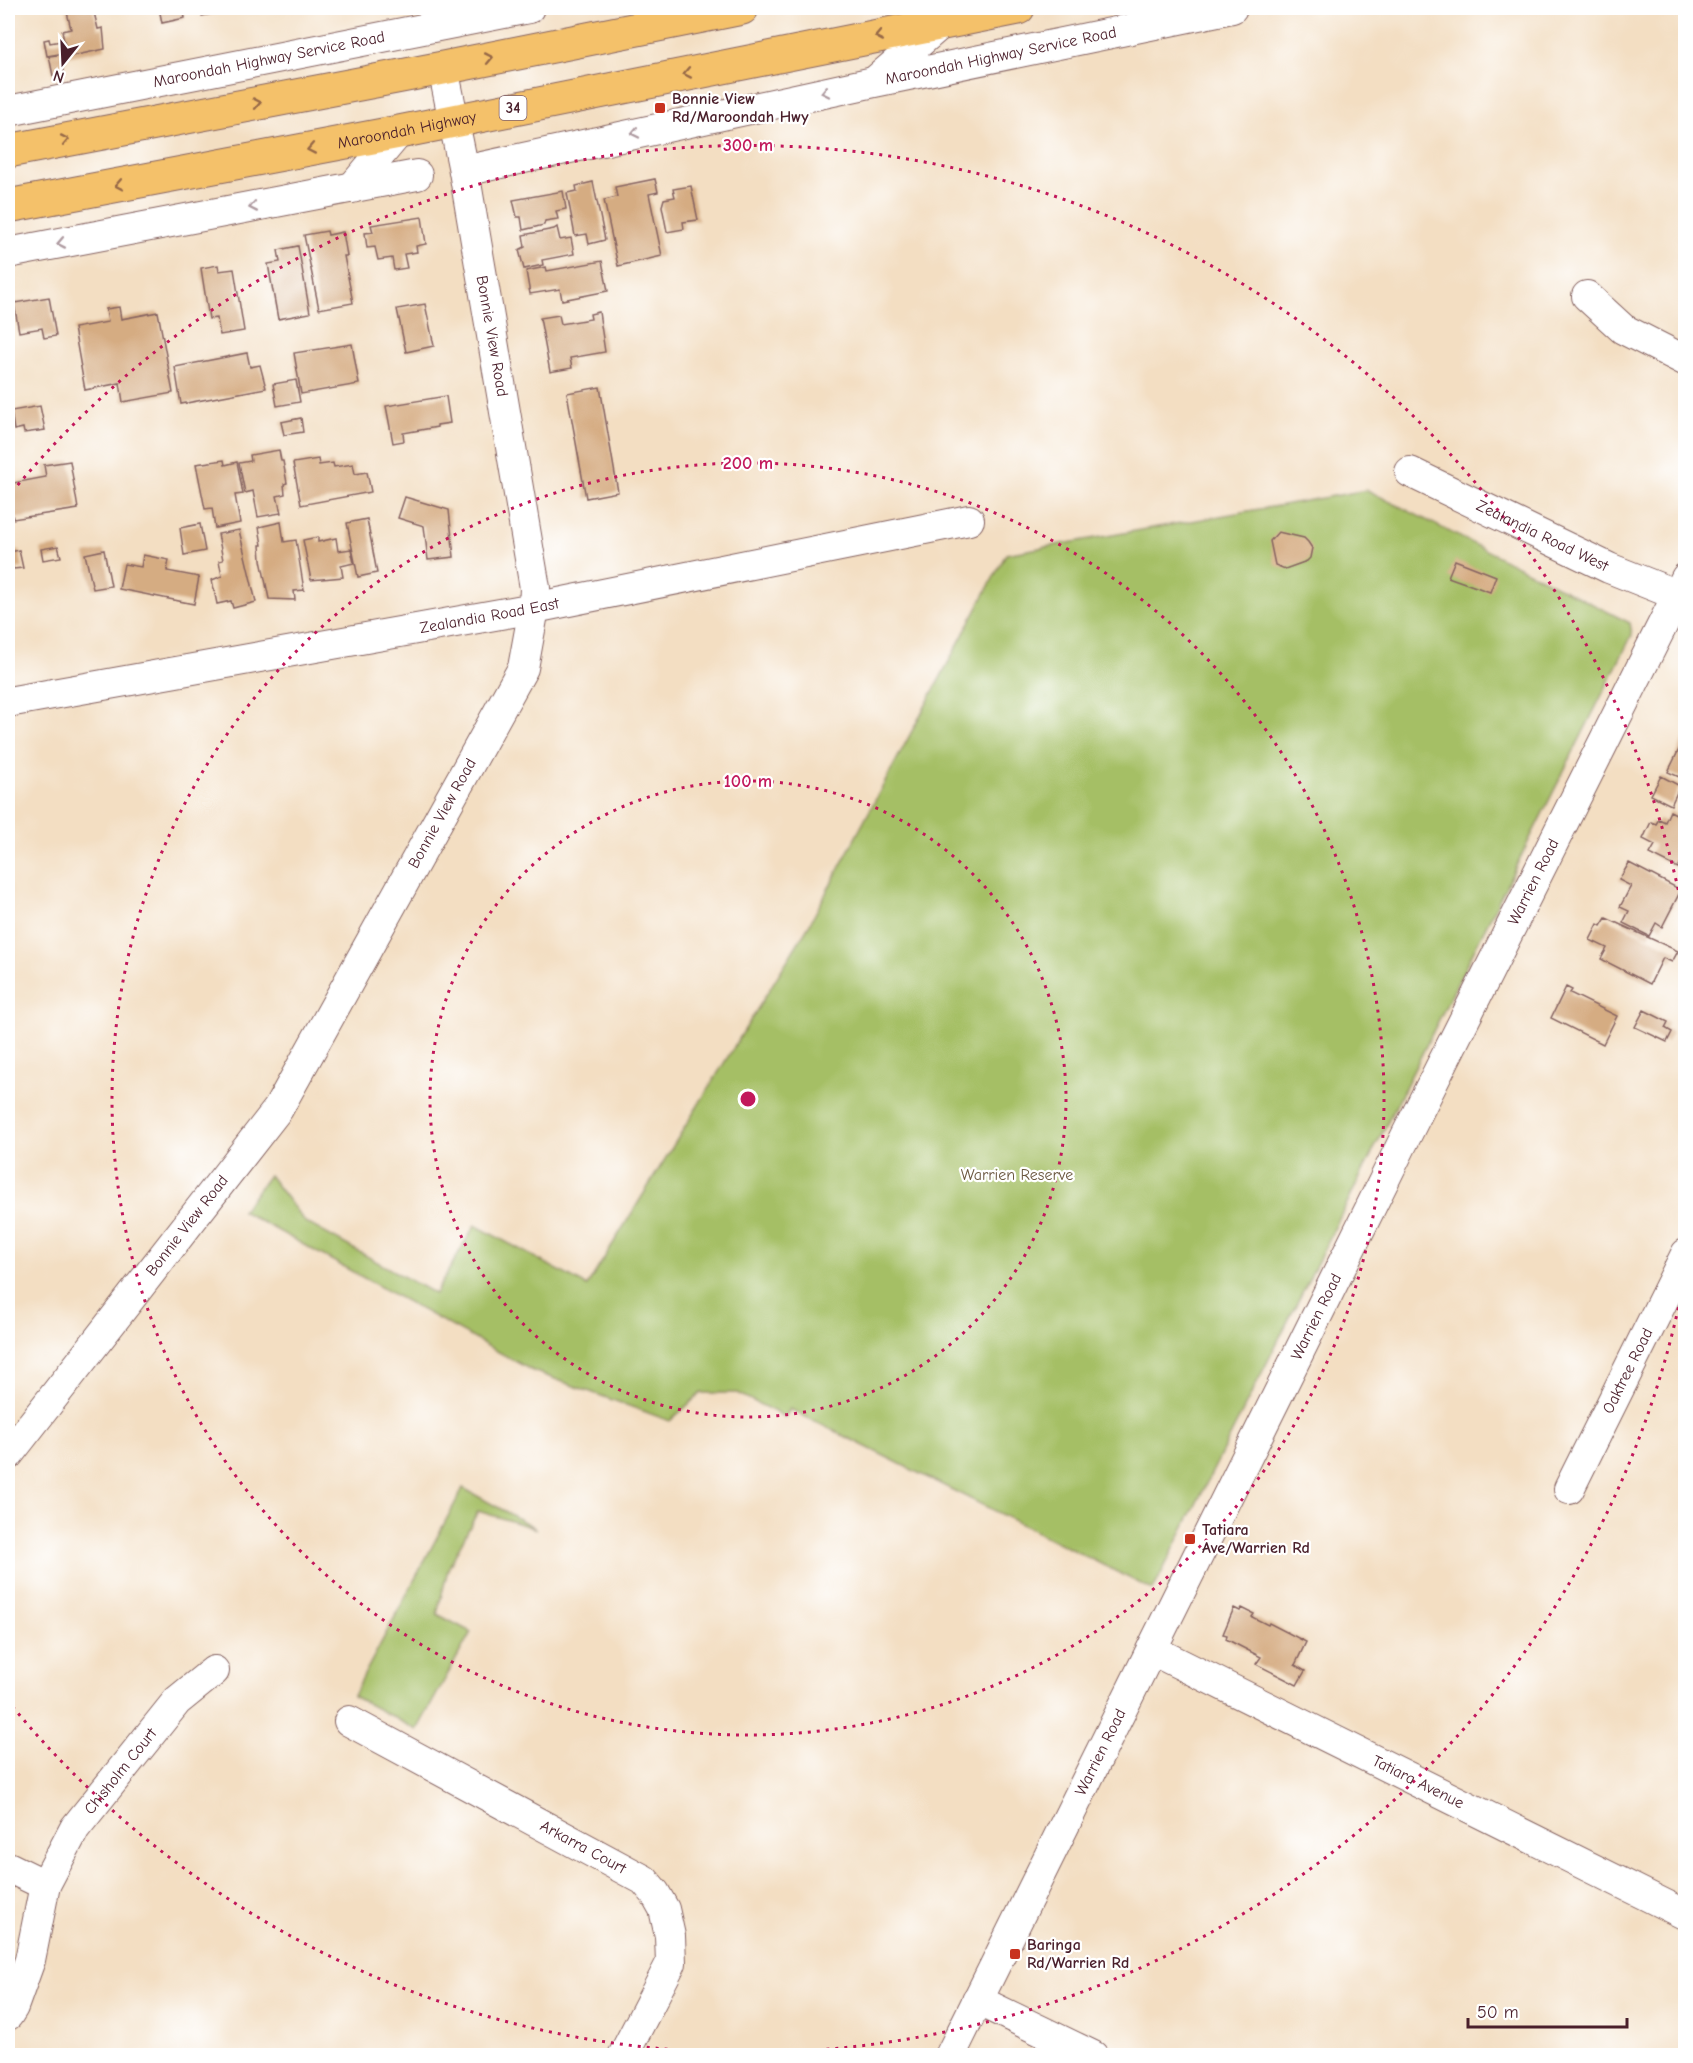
<svg xmlns="http://www.w3.org/2000/svg" width="1693" height="2063" viewBox="0 0 1693 2063" font-family="'Comic Neue',sans-serif">
<rect width="100%" height="100%" fill="#fff"/>
<filter id="ink" filterUnits="userSpaceOnUse"><feTurbulence type="fractalNoise" baseFrequency=".0167" numOctaves="2"/><feDisplacementMap in="SourceGraphic" scale="12" xChannelSelector="R" yChannelSelector="G"/><feConvolveMatrix kernelMatrix="1 2 1 2 8 2 1 2 1" color-interpolation-filters="sRGB"/></filter>
<filter id="wash" filterUnits="userSpaceOnUse"><feTurbulence type="fractalNoise" baseFrequency=".008" numOctaves="4" result="noise"/><feDisplacementMap in="SourceGraphic" scale="24" xChannelSelector="R" yChannelSelector="G"/><feGaussianBlur stdDeviation="1.35" result="paint"/><feColorMatrix in="noise" values="0 0 0 0 0 0 0 0 0 0 0 0 0 0 0 0 0 1.4 0 .05"/><feComposite in="paint" operator="in"/></filter>
<g filter="url(#wash)">
<rect width="100%" height="100%" fill="#f3dec2"/>
<path fill="#a5bf65" stroke="#786f48" stroke-width="1.5" d="M 1367,490 L 1630,623 L 1632,635 L 1153,1590 L 790,1409 L 785,1417 L 737,1393 L 701,1393 L 670,1421 L 533,1371 L 242,1211 L 269,1175 L 305,1222 L 435,1294 L 475,1225 L 587,1286 L 809,925 L 1006,554 Z
M 463,1488 L 537,1529 L 478,1511 L 448,1569 L 437,1614 L 471,1632 L 417,1730 L 353,1696 Z"/>
<g id="blocks">
<path fill="#d5ac82" d="M 66,8 L 93,8 L 98,29 L 103,28 L 105,49 L 67,57 L 62,31 L 71,29 Z
M 159,8 L 183,8 L 185,18 L 162,23 Z
M 200,8 L 240,8 L 240,9 L 202,16 Z
M 49,39 L 50,43 L 61,41 L 65,53 L 47,56 L 44,40 Z
M 65,54 L 66,60 L 62,67 L 64,74 L 53,76 L 49,56 Z
M 655,179 L 658,192 L 649,194 L 662,256 L 618,266 L 604,200 L 617,197 L 615,187 Z
M 593,182 L 605,240 L 589,244 L 587,234 L 575,236 L 567,193 L 577,191 L 576,186 Z
M 691,186 L 698,220 L 683,222 L 684,229 L 667,232 L 662,206 L 664,199 L 675,197 L 673,189 Z
M 563,191 L 566,209 L 556,211 L 558,219 L 545,221 L 544,225 L 523,230 L 521,217 L 517,217 L 513,200 Z
M 422,217 L 426,244 L 416,246 L 417,252 L 404,254 L 407,268 L 394,270 L 392,258 L 378,260 L 375,247 L 367,248 L 365,233 L 373,232 L 371,225 Z
M 557,227 L 560,240 L 571,238 L 574,254 L 542,260 L 543,265 L 524,269 L 519,250 L 525,247 L 523,235 L 554,229 Z
M 327,231 L 328,235 L 343,232 L 347,256 L 344,256 L 353,303 L 319,309 L 304,235 Z
M 298,246 L 310,313 L 278,319 L 268,264 L 280,262 L 278,250 Z
M 602,261 L 608,291 L 562,300 L 560,289 L 530,294 L 526,271 L 546,267 L 547,271 Z
M 218,265 L 219,271 L 234,269 L 244,331 L 220,335 L 217,318 L 209,319 L 201,268 Z
M 49,297 L 56,336 L 44,338 L 42,328 L 19,332 L 14,303 Z
M 425,304 L 434,346 L 406,352 L 397,309 Z
M 119,307 L 121,319 L 158,312 L 173,393 L 123,402 L 120,383 L 85,390 L 74,328 L 108,322 L 106,309 Z
M 599,312 L 605,352 L 570,358 L 572,368 L 550,372 L 540,318 L 559,315 L 561,324 L 591,319 L 590,314 Z
M 352,344 L 359,384 L 301,394 L 294,353 Z
M 247,353 L 250,367 L 260,365 L 266,388 L 181,404 L 175,367 Z
M 296,380 L 300,402 L 277,406 L 273,384 Z
M 600,387 L 618,492 L 586,498 L 567,393 Z
M 446,396 L 450,423 L 437,425 L 437,427 L 403,433 L 404,441 L 393,443 L 386,406 Z
M 40,406 L 45,430 L 24,433 L 23,428 L 14,430 L 11,411 Z
M 301,418 L 303,432 L 284,435 L 281,422 Z
M 279,450 L 281,461 L 283,461 L 287,483 L 284,484 L 285,494 L 277,496 L 281,513 L 258,517 L 253,491 L 245,493 L 239,463 L 251,461 L 250,455 Z
M 318,459 L 319,465 L 333,463 L 334,467 L 353,464 L 355,474 L 367,472 L 371,492 L 301,505 L 293,463 Z
M 224,460 L 225,465 L 237,462 L 243,494 L 235,495 L 240,523 L 215,528 L 212,508 L 205,509 L 196,464 Z
M 70,461 L 78,509 L 13,519 L 8,484 L 46,477 L 44,465 Z
M 405,497 L 449,510 L 454,557 L 428,560 L 424,526 L 398,518 Z
M 367,519 L 377,573 L 358,577 L 347,523 Z
M 281,522 L 284,542 L 296,540 L 304,590 L 294,591 L 295,600 L 269,599 L 261,560 L 260,545 L 262,545 L 259,527 Z
M 200,524 L 205,551 L 184,555 L 180,528 Z
M 239,530 L 256,602 L 233,608 L 231,601 L 217,604 L 212,580 L 222,576 L 219,561 L 223,560 L 218,534 Z
M 1278,532 L 1304,538 L 1308,542 L 1312,548 L 1310,558 L 1307,561 L 1285,569 L 1275,565 L 1270,541 Z
M 318,537 L 318,542 L 336,538 L 338,551 L 351,549 L 354,563 L 341,566 L 343,577 L 311,580 L 303,540 Z
M 58,546 L 61,557 L 43,560 L 41,549 Z
M 19,550 L 23,568 L 13,569 L 10,552 Z
M 104,550 L 111,586 L 93,589 L 85,554 Z
M 143,555 L 169,560 L 167,571 L 199,577 L 194,604 L 119,589 L 124,564 L 141,567 Z
M 1455,560 L 1496,576 L 1490,592 L 1448,577 Z
M 1686,735 L 1686,780 L 1668,772 Z
M 1661,776 L 1680,786 L 1671,805 L 1651,795 Z
M 1670,811 L 1686,819 L 1686,853 L 1678,868 L 1650,854 L 1655,845 L 1643,839 L 1651,822 L 1656,824 L 1659,819 L 1665,822 Z
M 1629,863 L 1681,890 L 1662,927 L 1656,923 L 1649,936 L 1623,923 L 1629,911 L 1620,907 L 1631,886 L 1619,880 Z
M 1606,918 L 1678,951 L 1672,962 L 1663,958 L 1650,984 L 1601,959 L 1607,948 L 1590,940 L 1598,924 L 1601,926 Z
M 1566,987 L 1572,990 L 1570,993 L 1617,1016 L 1603,1044 L 1551,1018 Z
M 1644,1010 L 1668,1022 L 1665,1028 L 1672,1032 L 1667,1042 L 1635,1027 Z
M 1234,1608 L 1240,1611 L 1242,1608 L 1254,1614 L 1252,1617 L 1268,1625 L 1269,1623 L 1306,1642 L 1295,1665 L 1305,1671 L 1297,1685 L 1256,1664 L 1261,1657 L 1226,1639 L 1227,1635 L 1223,1634 Z"/>
</g>
</g>
<g filter="url(#ink)">
<use href="#blocks" fill-opacity="0" stroke="#856260" stroke-width="1.5"/>
<g fill="none" stroke-linecap="round" stroke-linejoin="round">
<g stroke="#856260" stroke-width="32">
<g id="minor">
<path d="M 875,81 L 941,24"/>
<path id="s1" d="M 8,111 L 529,8"/>
<path id="s2" d="M 464,171 L 874,82 L 1232,8"/>
<path d="M 352,188 L 399,132"/>
<path d="M 8,253 L 417,175"/>
<path d="M 1587,296 L 1623,329 L 1686,361"/>
<path id="s3" d="M 1410,472 L 1609,568 L 1677,595"/>
<path id="s4" d="M 8,702 L 534,608 L 969,520"/>
<path id="s5" d="M 8,1455 L 278,1109 L 523,668 L 534,608 L 535,588 L 464,171 L 443,68"/>
<path id="s6" d="M 1569,1489 L 1686,1254"/>
<path id="s7" d="M 1152,1650 L 1686,1915"/>
<path id="s8" d="M 349,1721 L 644,1880 L 655,1893 L 664,1909 L 670,1936 L 671,1963 L 623,2056"/>
<path d="M 8,1867 L 45,1885"/>
<path d="M 977,2000 L 1093,2056"/>
<path id="s9" d="M 8,2015 L 13,2007 L 30,1960 L 45,1885 L 75,1828 L 177,1701 L 214,1671"/>
<path id="s10" d="M 950,2056 L 1407,1134 L 1686,578"/>
</g>
</g>
<g stroke="#856260" stroke-width="35">
<g id="highway">
<path d="M 8,151 L 443,68 L 742,8"/>
<path id="s11" d="M 8,206 L 399,132 L 1018,8"/>
</g>
</g>
<use href="#minor" stroke="#fff" stroke-width="30"/>
<use href="#highway" stroke="#f4c16a" stroke-width="33"/>
</g>
<defs><path id="oneway-chevron" d="M-2-3.5L2.5 0L-2 3.5" fill="none" stroke-width="1.6" stroke-linecap="round" stroke-linejoin="round" transform="scale(1.5)"/></defs>
<g stroke="#966847">
<use href="#oneway-chevron" transform="translate(879 36) rotate(169)"/>
<use href="#oneway-chevron" transform="translate(489 58) rotate(-11)"/>
<use href="#oneway-chevron" transform="translate(687 73) rotate(169)"/>
<use href="#oneway-chevron" transform="translate(257 103) rotate(-11)"/>
<use href="#oneway-chevron" transform="translate(65 140) rotate(-11)"/>
<use href="#oneway-chevron" transform="translate(311 149) rotate(169)"/>
<use href="#oneway-chevron" transform="translate(119 185) rotate(169)"/>
</g>
<g stroke="#ae9aa0">
<use href="#oneway-chevron" transform="translate(825 92) rotate(168)"/>
<use href="#oneway-chevron" transform="translate(635 133) rotate(168)"/>
<use href="#oneway-chevron" transform="translate(253 207) rotate(169)"/>
<use href="#oneway-chevron" transform="translate(61 243) rotate(169)"/>
</g>
</g>
<g fill="none" stroke="#c2185b" stroke-width="3" stroke-dasharray="3 6">
<circle cx="748" cy="1099" r="318"/>
<circle cx="748" cy="1099" r="636"/>
<path d="M1684 1281A954 954 0 0 1 12 1706M12 492A954 954 0 0 1 1684 917"/>
</g>
<g fill="#c8321e" stroke="#fff" stroke-width="2">
<rect x="654" y="102" width="12" height="12" rx="3"/>
<rect x="1184" y="1533" width="12" height="12" rx="3"/>
<rect x="1009" y="1948" width="12" height="12" rx="3"/>
</g>
<g text-anchor="middle" dominant-baseline="central" stroke-width="4.5" stroke-linejoin="round" paint-order="stroke">
<rect fill="#fff" stroke="#80626b" stroke-width="1.5" x="499.5" y="96" width="27" height="24" rx="4.5"/>
<g font-size="15" font-weight="bold" fill="#4a1f2b">
<text x="513" y="108">34</text>
</g>
<g font-size="16" fill="#4a1f2b" stroke="#fff">
<text stroke="none"><textPath href="#s2" startOffset="549">Maroondah Highway Service Road</textPath></text>
<text stroke="none"><textPath href="#s1" startOffset="266">Maroondah Highway Service Road</textPath></text>
<text stroke="none"><textPath href="#s11" startOffset="406">Maroondah Highway</textPath></text>
<text transform="translate(492 336) rotate(80)">Bonnie View Road</text>
<text stroke="none"><textPath href="#s3" startOffset="147">Zealandia Road West</textPath></text>
<text stroke="none"><textPath href="#s4" startOffset="489">Zealandia Road East</textPath></text>
<text stroke="none"><textPath href="#s5" startOffset="777">Bonnie View Road</textPath></text>
<text stroke="none"><textPath href="#s10" startOffset="1311">Warrien Road</textPath></text>
<text stroke="none"><textPath href="#s5" startOffset="291">Bonnie View Road</textPath></text>
<text stroke="none"><textPath href="#s10" startOffset="825">Warrien Road</textPath></text>
<text stroke="none"><textPath href="#s6" startOffset="132">Oaktree Road</textPath></text>
<text stroke="none"><textPath href="#s10" startOffset="339">Warrien Road</textPath></text>
<text stroke="none"><textPath href="#s9" startOffset="273">Chisholm Court</textPath></text>
<text stroke="none"><textPath href="#s7" startOffset="297">Tatiara Avenue</textPath></text>
<text stroke="none"><textPath href="#s8" startOffset="266">Arkarra Court</textPath></text>
</g>
<g font-size="16" font-weight="bold" fill="#4a1f2b" stroke="#fff" text-anchor="start">
<text x="672" y="99">Bonnie View<tspan x="672" dy="18">Rd/Maroondah Hwy</tspan></text>
<text x="1202" y="1530">Tatiara<tspan x="1202" dy="18">Ave/Warrien Rd</tspan></text>
<text x="1027" y="1945">Baringa<tspan x="1027" dy="18">Rd/Warrien Rd</tspan></text>
</g>
<g font-size="16" fill="#6a573f" stroke="#fff">
<text x="1017" y="1175">Warrien Reserve</text>
</g>
</g>
<circle cx="748" cy="1099" r="9" fill="#c2185b" stroke="#fff" stroke-width="3"/>
<g font-size="18" text-anchor="middle" font-weight="bold" fill="#c2185b" stroke="#fff" stroke-width="4.5" stroke-linejoin="round" paint-order="stroke">
<text x="748" y="151">300 m</text>
<text x="748" y="469">200 m</text>
<text x="748" y="787">100 m</text>
</g>
<rect width="1693" height="2063" fill="none" stroke="#fff" stroke-width="30"/>
<g transform="translate(63 63) rotate(198)" stroke="#ffffff" stroke-width="4.5" paint-order="stroke">
<path d="M0-4.5L10 22L0 15L-10 22Z" fill="#4a1f2b"/>
<text y="-9" font-size="16" font-weight="bold" text-anchor="middle" fill="#4a1f2b">N</text>
</g>
<path d="M1468 2018v9h159v-9" fill="none" stroke="#4a1f2b" stroke-width="3"/>
<text x="1477" y="2018" font-size="18" fill="#4a1f2b" stroke="#ffffff" stroke-width="4.5" paint-order="stroke">50 m</text>
</svg>
